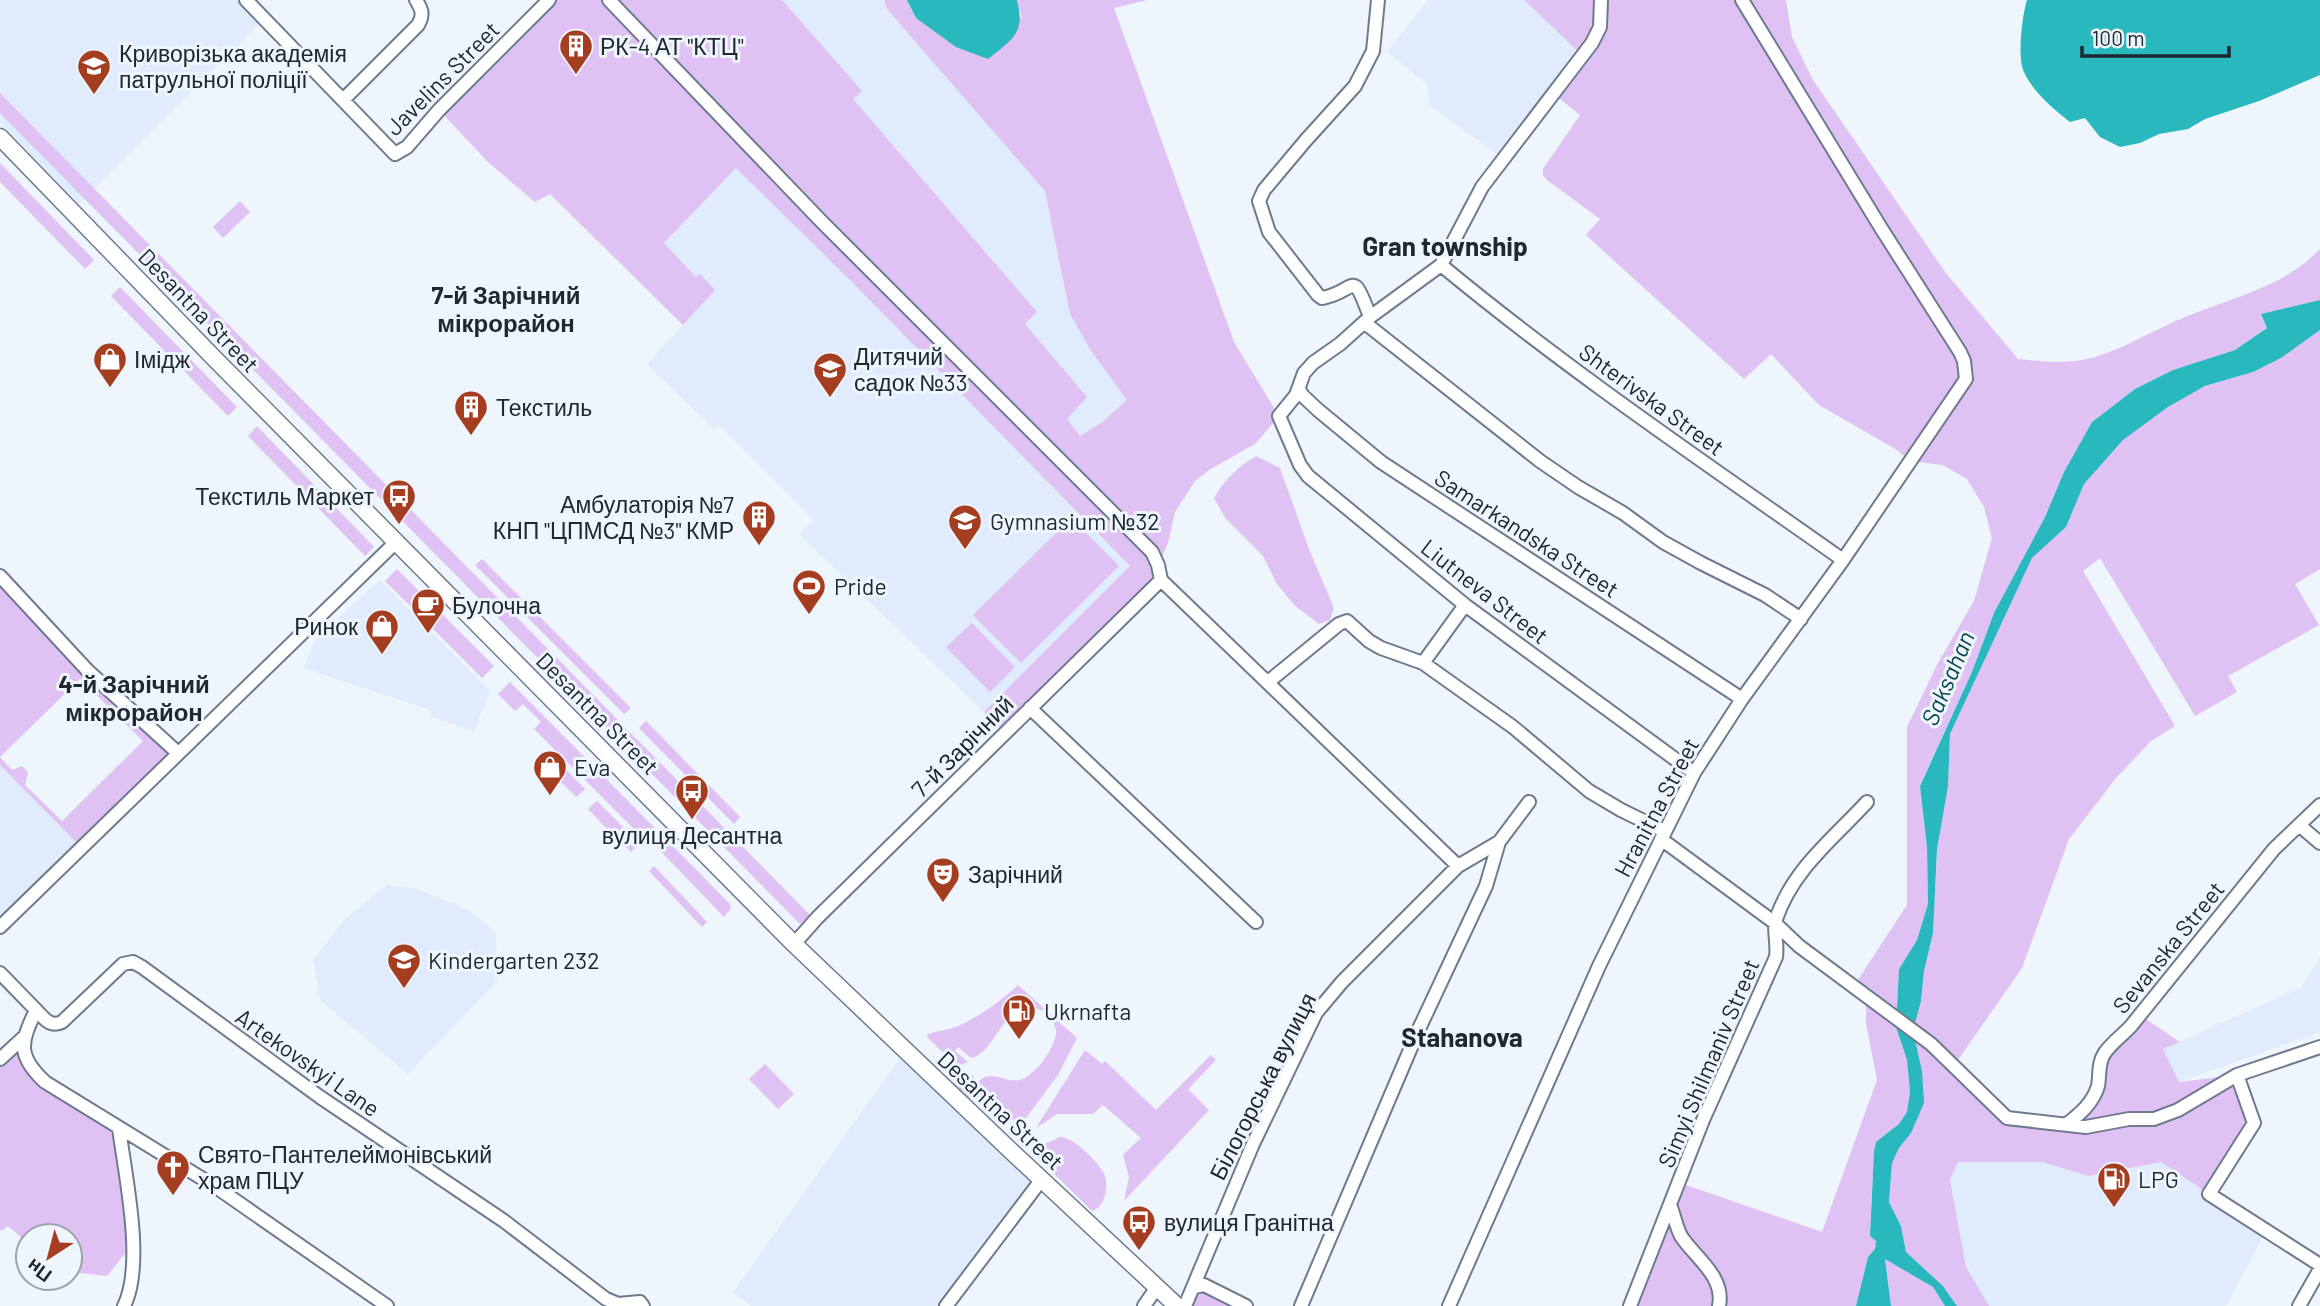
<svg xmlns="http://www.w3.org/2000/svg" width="2320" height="1306" viewBox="0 0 2320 1306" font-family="Barlow,sans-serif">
<rect width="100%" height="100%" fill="#eef5fd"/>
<path fill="#e0ecfd" d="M 0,0 L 239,0 L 261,22 L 79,204 L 0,123 Z
M 782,0 L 884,0 L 887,9 L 1045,191 L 1070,314 L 1091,351 L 1127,400 L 1101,423 L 1080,436 L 1067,419 L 1087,397 L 1025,324 L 1037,312 L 852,99 L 861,91 Z
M 1428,0 L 1524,0 L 1582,55 L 1504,159 L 1430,106 L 1427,84 L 1387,52 Z
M 736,168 L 855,285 L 1131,567 L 984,712 L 799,534 L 814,520 L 719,425 L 714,429 L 647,364 L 715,290 L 700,274 L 697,278 L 664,244 Z
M 380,580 L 490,691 L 474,732 L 430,716 L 431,710 L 304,668 L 314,643 L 322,633 Z
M 0,765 L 82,848 L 0,927 Z
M 387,885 L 417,889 L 468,910 L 495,932 L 499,979 L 408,1074 L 320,1000 L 313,960 L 344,920 Z
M 2320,957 L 2320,1032 L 2179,1082 L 2163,1049 L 2300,988 Z
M 905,1051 L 1042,1179 L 946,1306 L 751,1306 L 733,1292 Z
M 1958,1162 L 2043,1162 L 2088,1176 L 2161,1162 L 2266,1231 L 2226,1306 L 1988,1306 L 1966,1267 L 1950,1180 Z"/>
<path fill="#dfc1f3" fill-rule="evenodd" d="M 549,0 L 609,0 L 820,214 L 616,0 L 782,0 L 862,91 L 853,99 L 1037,312 L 1025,324 L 1087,397 L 1067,419 L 1080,436 L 1101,423 L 1127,400 L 1091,351 L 1070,314 L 1045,191 L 887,9 L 884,0 L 907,0 L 916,18 L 1022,18 L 1017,0 L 1147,0 L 1114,8 L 1234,342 L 1279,416 L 1255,444 L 1209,470 L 1195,481 L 1175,512 L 1168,543 L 1158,565 L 1161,580 L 1005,733 L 984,712 L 1130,566 L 855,285 L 736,168 L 664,243 L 696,277 L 700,274 L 715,290 L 683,325 L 550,194 L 535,202 L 488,162 L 439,110 Z
M 1524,0 L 1786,0 L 1792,37 L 1813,80 L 1945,272 L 2018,359 C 2039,361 2060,364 2082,360 C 2112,355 2148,333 2176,321 C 2224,299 2283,289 2320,249 L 2320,300 L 2261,314 L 2267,328 L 2235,350 L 2173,370 L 2135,389 L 2092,422 L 2064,472 L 2045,517 L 1994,613 L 1972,672 L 1920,785 L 1927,847 L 1928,905 L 1917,940 L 1899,969 L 1896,1027 L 1907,1060 L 1910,1092 L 1907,1112 L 1899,1124 L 1877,1142 L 1874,1152 L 1870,1236 L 1876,1241 L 1875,1249 L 1868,1257 L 1856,1306 L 1630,1306 L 1680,1183 L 1822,1232 L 1877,1080 L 1866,1023 L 1866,999 L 1852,989 L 1907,905 L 1907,727 L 1938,663 L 1974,601 L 1992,538 L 1984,507 L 1967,479 L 1943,465 L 1910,461 L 1897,450 L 1819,405 L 1771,354 L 1744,379 L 1586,235 L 1600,219 L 1547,180 L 1543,175 L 1543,169 L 1580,115 L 1554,94 L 1582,55 Z
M 0,93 L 810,915 L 800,924 L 0,113 Z
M 0,163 L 94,260 L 85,269 L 0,182 Z
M 240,201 L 250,212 L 223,238 L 213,227 Z
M 120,287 L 237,407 L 228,416 L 111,296 Z
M 2320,330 L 2320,569 L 2295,584 L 2319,625 L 2228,676 L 2237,692 L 2195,716 L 2100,558 L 2083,571 L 2175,726 L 2151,741 L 2116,778 L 2069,839 L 2022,968 L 1953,1067 L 2001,1115 L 2067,1124 L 2092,1100 L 2101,1062 L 2138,1014 L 2180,1042 L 2163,1049 L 2179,1082 L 2237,1075 L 2254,1123 L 2209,1194 L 2161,1162 L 2088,1176 L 2043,1162 L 1958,1162 L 1950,1180 L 1966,1267 L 1989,1306 L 1957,1306 L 1943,1286 L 1906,1252 L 1901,1226 L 1889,1202 L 1892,1163 L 1899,1148 L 1911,1133 L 1922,1071 L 1913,1031 L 1921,1001 L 1924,971 L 1933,933 L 1937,849 L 1948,787 L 1950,734 L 2032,558 L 2066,527 L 2084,484 L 2123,440 L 2168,407 L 2205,386 L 2253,372 L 2281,358 Z
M 257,426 L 374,547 L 365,556 L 248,436 Z
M 1256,456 L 1280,468 L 1309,549 L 1334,608 L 1330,620 L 1319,624 L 1295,606 L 1277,584 L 1263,556 L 1226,519 L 1214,498 C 1225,479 1238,467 1256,456 Z
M 1071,518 L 1119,566 L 1021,663 L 973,615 Z
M 482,559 L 631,708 L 624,714 L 475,565 Z
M 397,569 L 494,666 L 482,678 L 385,581 Z
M 0,576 L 178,753 L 82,848 L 0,765 ZM 80,679 L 143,741 L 62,821 L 25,785 L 28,772 L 22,766 L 12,770 L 0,757 Z
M 972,623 L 1015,667 L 990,692 L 946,647 Z
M 510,682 L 730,904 L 731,908 L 724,917 L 647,837 L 644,839 L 534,729 L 541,722 L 523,704 L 515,711 L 498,694 Z
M 646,721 L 740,817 L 734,824 L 639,728 Z
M 551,754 L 585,789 L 576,797 L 542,763 Z
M 597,801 L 623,827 L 614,836 L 588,809 Z
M 628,833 L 639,844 L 631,852 L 620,841 Z
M 654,866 L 707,922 L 702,927 L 649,871 Z
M 1018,985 L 1077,1038 L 1058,1075 L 1023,1122 L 1018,1124 L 978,1087 L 979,1081 C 993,1069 1004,1083 1019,1080 C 1034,1078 1057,1046 1056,1031 C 1055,1023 1049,1013 1041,1010 C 1004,995 997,1053 971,1058 L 958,1047 L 955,1051 L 968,1062 L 957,1066 L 927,1037 L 928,1034 C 937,1031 947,1030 956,1027 C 978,1018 1001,1001 1018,985 Z
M 23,1038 L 33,1071 L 119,1128 L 134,1242 L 107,1276 L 70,1272 L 70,1236 L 28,1236 L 28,1243 L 8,1226 L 2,1231 L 0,1229 L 0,1059 Z
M 1085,1050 L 1102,1064 L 1105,1061 L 1156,1110 L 1211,1055 L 1216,1060 L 1188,1089 L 1209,1110 L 1124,1201 L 1129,1177 L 1123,1155 L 1141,1138 L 1103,1105 L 1093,1114 L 1057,1114 L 1036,1128 Z
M 765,1064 L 794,1094 L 778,1109 L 749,1079 Z
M 974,1075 L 969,1091 L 970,1101 L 950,1083 L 959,1083 Z
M 1060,1137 C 1073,1137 1096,1160 1103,1172 C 1110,1183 1106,1207 1092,1211 L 1037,1157 L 1036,1148 Z
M 1885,1258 L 1933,1287 L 1945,1306 L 1891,1306 Z
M 1194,1287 L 1246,1306 L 1185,1306 Z"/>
<path fill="#29b8be" d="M 907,0 L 1017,0 C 1026,34 1012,39 988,59 L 956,47 L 916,18 Z
M 2027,0 L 2320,0 L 2320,75 L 2259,101 L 2205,119 L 2188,129 L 2159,134 L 2140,143 L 2120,147 L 2100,137 L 2085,118 L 2070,122 C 2053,109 2033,92 2024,72 C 2017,58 2022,16 2027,0 Z
M 2320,300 L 2320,330 L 2281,358 L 2253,372 L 2205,386 L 2168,407 L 2123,440 L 2084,484 L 2066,527 L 2032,558 L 1950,734 L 1948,787 L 1937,849 L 1933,933 L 1924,971 L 1921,1001 L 1913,1031 L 1922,1071 L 1924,1103 L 1911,1133 L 1899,1148 L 1892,1163 L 1889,1202 L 1901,1226 L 1906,1252 L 1943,1286 L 1957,1306 L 1945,1306 L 1933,1287 L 1885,1259 L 1891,1306 L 1856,1306 L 1868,1257 L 1875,1249 L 1876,1241 L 1870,1236 L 1874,1152 L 1876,1142 L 1899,1124 L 1907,1112 L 1910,1092 L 1907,1060 L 1896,1027 L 1899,969 L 1917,940 L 1928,904 L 1927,847 L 1920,786 L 1972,672 L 1994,613 L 2045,517 L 2064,472 L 2092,422 L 2135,389 L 2173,370 L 2235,350 L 2267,328 L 2261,314 Z"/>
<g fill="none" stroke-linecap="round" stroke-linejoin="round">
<g stroke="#6e7b8e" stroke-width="16">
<path id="minor" d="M 246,0 L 395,154 L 407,147 L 439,110 L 549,0
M 609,0 L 821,221 L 1152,552 L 1158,565 L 1161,580
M 1601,0 L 1600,27 L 1592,43 L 1482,187 L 1441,265 L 1370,317 L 1340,344 L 1313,363 L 1304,373 L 1296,395 L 1279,416 L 1300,465 L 1308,476 L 1465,605 L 1694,773
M 343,100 L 418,25 C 424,14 422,10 416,0
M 1441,265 C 1569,371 1707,464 1843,560
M 1370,317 C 1351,265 1357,292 1322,298 L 1318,295 L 1269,232 L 1259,201 L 1264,190 L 1306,140 L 1355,86 L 1373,51 L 1378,0
M 1365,323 L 1540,461 L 1578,487 L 1623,513 L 1663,542 L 1701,563 L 1765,595 L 1801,619
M 1299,389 L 1302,395 L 1318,410 L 1381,462 L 1742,699
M 0,576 L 88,671 L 178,753
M 1161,580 L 1458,866
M 1423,663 L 1465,605
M 1268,682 L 1339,624 L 1347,621 L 1369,641 L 1381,648 L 1423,663 L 1513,727 L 1589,791 L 1621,810 L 1664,831
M 1030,708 L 1256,922
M 2299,825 L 2320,843
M 1661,839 L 1775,923 L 1799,946 L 1931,1044 L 2007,1118 L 2086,1127 L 2129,1119 L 2154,1119 L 2178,1110 L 2237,1075 L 2320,1047
M 0,927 L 396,542
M 794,944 L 817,918 L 1161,580
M 0,973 L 36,1010 C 21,1042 16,1055 45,1082 L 216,1187 L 387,1306
M 36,1010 C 44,1018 50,1028 62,1022 L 123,964 L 133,962 L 142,967 L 320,1097 L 504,1221 L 606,1299 L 618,1304 L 640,1302 L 643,1306
M 0,1059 L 23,1038
M 2237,1075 L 2254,1123 L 2209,1194 L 2320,1265
M 2067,1124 C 2080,1114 2093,1103 2098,1086 C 2100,1075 2098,1063 2104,1054 C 2111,1043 2123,1035 2131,1026 L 2274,849 L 2320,805
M 119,1128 C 125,1175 145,1264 124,1306
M 1670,1205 C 1674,1214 1676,1227 1681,1236 C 1695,1258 1725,1276 1719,1306
M 1194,1287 L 1204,1285 L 1246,1306
M 946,1306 L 1042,1179
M 1144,1306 L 1157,1287
M 1185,1306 L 1253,1144 L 1316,1013 L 1342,982 L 1458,866 L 1499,842
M 1301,1306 L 1418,1031 L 1486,886 L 1499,842 L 1529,802
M 1449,1306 L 1599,966 L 1694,773 L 1742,699 L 1843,560 L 1966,379 L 1964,361 L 1960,352 L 1881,228 L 1742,0
M 1630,1306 L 1703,1120 L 1776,957 C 1778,944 1773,928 1776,919 C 1793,869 1833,839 1867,802
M 2299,1306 L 2320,1269"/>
</g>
<g stroke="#6e7b8e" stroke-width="19">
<path id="major" d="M 0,137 L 212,356 L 794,944 L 1010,1150 L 1177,1306"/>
</g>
<use href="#minor" stroke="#fff" stroke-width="12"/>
<use href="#major" stroke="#fff" stroke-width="16"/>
</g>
<defs>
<g id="building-pin" transform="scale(1.75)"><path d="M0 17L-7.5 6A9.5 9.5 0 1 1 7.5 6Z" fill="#a53d20" stroke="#eef5fd"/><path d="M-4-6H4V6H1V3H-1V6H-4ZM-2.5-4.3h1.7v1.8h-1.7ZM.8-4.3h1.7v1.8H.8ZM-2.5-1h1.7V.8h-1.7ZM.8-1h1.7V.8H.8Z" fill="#fff"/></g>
<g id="university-pin" transform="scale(1.75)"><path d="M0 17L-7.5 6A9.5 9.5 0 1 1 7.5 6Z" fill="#a53d20" stroke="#eef5fd"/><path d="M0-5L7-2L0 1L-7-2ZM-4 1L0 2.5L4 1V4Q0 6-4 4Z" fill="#fff"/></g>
<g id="shop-pin" transform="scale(1.75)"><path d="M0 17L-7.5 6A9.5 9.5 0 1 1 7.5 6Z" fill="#a53d20" stroke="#eef5fd"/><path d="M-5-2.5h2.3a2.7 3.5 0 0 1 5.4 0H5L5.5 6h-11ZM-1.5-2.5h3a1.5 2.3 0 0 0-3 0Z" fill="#fff"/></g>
<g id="school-pin" transform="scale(1.75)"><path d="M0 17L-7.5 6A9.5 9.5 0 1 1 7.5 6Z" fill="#a53d20" stroke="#eef5fd"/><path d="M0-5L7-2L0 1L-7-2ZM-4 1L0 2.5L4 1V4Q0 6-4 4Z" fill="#fff"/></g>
<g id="bus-pin" transform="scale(1.75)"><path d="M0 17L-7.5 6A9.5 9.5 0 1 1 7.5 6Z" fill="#a53d20" stroke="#eef5fd"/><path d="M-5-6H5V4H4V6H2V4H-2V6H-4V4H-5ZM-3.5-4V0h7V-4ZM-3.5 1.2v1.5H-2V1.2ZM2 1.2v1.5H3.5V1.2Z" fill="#fff"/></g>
<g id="stadium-pin" transform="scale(1.75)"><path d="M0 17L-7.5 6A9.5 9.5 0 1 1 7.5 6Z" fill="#a53d20" stroke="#eef5fd"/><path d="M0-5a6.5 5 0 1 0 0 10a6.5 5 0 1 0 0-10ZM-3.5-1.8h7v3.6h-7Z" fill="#fff"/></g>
<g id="cafe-pin" transform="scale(1.75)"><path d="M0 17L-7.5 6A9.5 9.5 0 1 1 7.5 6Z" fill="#a53d20" stroke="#eef5fd"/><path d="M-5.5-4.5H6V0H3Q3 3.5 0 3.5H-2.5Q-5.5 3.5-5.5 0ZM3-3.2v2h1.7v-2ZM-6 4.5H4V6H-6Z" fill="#fff"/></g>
<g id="theatre-pin" transform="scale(1.75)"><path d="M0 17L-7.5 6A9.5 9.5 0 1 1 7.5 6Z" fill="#a53d20" stroke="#eef5fd"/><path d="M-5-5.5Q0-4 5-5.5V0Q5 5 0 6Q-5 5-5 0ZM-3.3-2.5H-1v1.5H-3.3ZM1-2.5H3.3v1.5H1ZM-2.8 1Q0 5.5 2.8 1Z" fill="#fff"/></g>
<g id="fuel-pin" transform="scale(1.75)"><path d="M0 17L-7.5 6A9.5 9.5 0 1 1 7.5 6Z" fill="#a53d20" stroke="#eef5fd"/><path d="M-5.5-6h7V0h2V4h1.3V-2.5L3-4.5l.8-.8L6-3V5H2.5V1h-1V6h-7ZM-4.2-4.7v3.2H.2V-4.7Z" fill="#fff"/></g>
<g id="church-pin" transform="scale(1.75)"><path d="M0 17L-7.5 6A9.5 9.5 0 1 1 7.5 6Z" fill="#a53d20" stroke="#eef5fd"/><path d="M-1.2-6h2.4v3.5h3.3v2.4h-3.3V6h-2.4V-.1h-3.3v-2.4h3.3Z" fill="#fff"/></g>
</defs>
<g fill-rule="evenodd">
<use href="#building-pin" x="576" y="46"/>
<use href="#university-pin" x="94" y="66"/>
<use href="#shop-pin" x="110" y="359"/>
<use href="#school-pin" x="830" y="369"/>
<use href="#building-pin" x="471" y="407"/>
<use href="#bus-pin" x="399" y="496"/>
<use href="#building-pin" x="759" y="517"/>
<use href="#school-pin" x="965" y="521"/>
<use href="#stadium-pin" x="809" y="586"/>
<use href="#cafe-pin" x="428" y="605"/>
<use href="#shop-pin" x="382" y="626"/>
<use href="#shop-pin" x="550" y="767"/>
<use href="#bus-pin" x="692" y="791"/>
<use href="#theatre-pin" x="943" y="874"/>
<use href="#school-pin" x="404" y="960"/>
<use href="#fuel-pin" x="1019" y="1011"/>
<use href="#church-pin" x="173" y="1167"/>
<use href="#fuel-pin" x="2114" y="1179"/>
<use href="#bus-pin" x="1139" y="1222"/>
</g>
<g text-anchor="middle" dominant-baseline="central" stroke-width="6" stroke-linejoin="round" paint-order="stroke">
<g font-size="23" fill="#21272e" stroke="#eef5fd" text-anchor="start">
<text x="600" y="46">РК-4 АТ "КТЦ"</text>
<text x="119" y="53">Криворізька академія<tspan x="119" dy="26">патрульної поліції</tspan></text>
<text x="854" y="356">Дитячий<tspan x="854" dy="26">садок №33</tspan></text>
<text x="134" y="359">Імідж</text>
<text x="496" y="407">Текстиль</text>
<text x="374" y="496" text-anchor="end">Текстиль Маркет</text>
<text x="734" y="504" text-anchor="end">Амбулаторія №7<tspan x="734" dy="26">КНП "ЦПМСД №3" КМР</tspan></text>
<text x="990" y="521">Gymnasium №32</text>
<text x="834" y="586">Pride</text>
<text x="452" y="605">Булочна</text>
<text x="358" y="626" text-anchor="end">Ринок</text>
<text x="574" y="767">Eva</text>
<text x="692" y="835" text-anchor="middle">вулиця Десантна</text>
<text x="968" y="874">Зарічний</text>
<text x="428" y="960">Kindergarten 232</text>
<text x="1044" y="1011">Ukrnafta</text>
<text x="198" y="1154">Свято-Пантелеймонівський<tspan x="198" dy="26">храм ПЦУ</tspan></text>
<text x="2138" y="1179">LPG</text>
<text x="1164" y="1222">вулиця Гранітна</text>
</g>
<g font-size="23" fill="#21272e" stroke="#eef5fd">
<text transform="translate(442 78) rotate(-45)">Javelins Street</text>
<text transform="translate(199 310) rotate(46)">Desantna Street</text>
<text transform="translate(1652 399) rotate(36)">Shterivska Street</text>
<text transform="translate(1527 533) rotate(33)">Samarkandska Street</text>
<text transform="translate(1485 591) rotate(38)">Liutneva Street</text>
<text transform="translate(598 713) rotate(45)">Desantna Street</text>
<text transform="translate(962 746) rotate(-45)">7-й Зарічний</text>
<text transform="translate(1656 807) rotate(-62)">Hranitna Street</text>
<text transform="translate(2168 947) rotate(-51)">Sevanska Street</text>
<text transform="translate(308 1062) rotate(35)">Artekovskyi Lane</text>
<text transform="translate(1708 1063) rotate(-67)">Simyi Shilmaniv Street</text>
<text transform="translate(1262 1086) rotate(-63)">Білогорська вулиця</text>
<text transform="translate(1001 1110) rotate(43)">Desantna Street</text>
</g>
<g font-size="24" font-weight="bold" fill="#21272e" stroke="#eef5fd">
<text x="506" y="294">7-й Зарічний<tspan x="506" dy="28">мікрорайон</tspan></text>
<text x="134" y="683">4-й Зарічний<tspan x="134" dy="28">мікрорайон</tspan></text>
</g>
<g font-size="24" font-style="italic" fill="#074547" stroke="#eef5fd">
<text transform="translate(1947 678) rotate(-67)">Saksahan</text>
</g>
<g font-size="26" font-weight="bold" fill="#21272e" stroke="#eef5fd">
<text x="1445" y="245">Gran township</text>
<text x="1462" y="1036">Stahanova</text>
</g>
</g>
<g transform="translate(49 1257) rotate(216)"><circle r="33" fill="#eef5fd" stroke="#9ca3aa" stroke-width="2"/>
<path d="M0-5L12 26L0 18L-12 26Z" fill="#a53d20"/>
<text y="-10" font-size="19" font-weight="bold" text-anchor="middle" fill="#21272e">Пн</text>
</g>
<path d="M2082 46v10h147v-10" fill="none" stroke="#21272e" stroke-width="3.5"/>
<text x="2092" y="46" font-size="21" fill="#21272e" stroke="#eef5fd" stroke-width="5" paint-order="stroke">100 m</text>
</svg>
